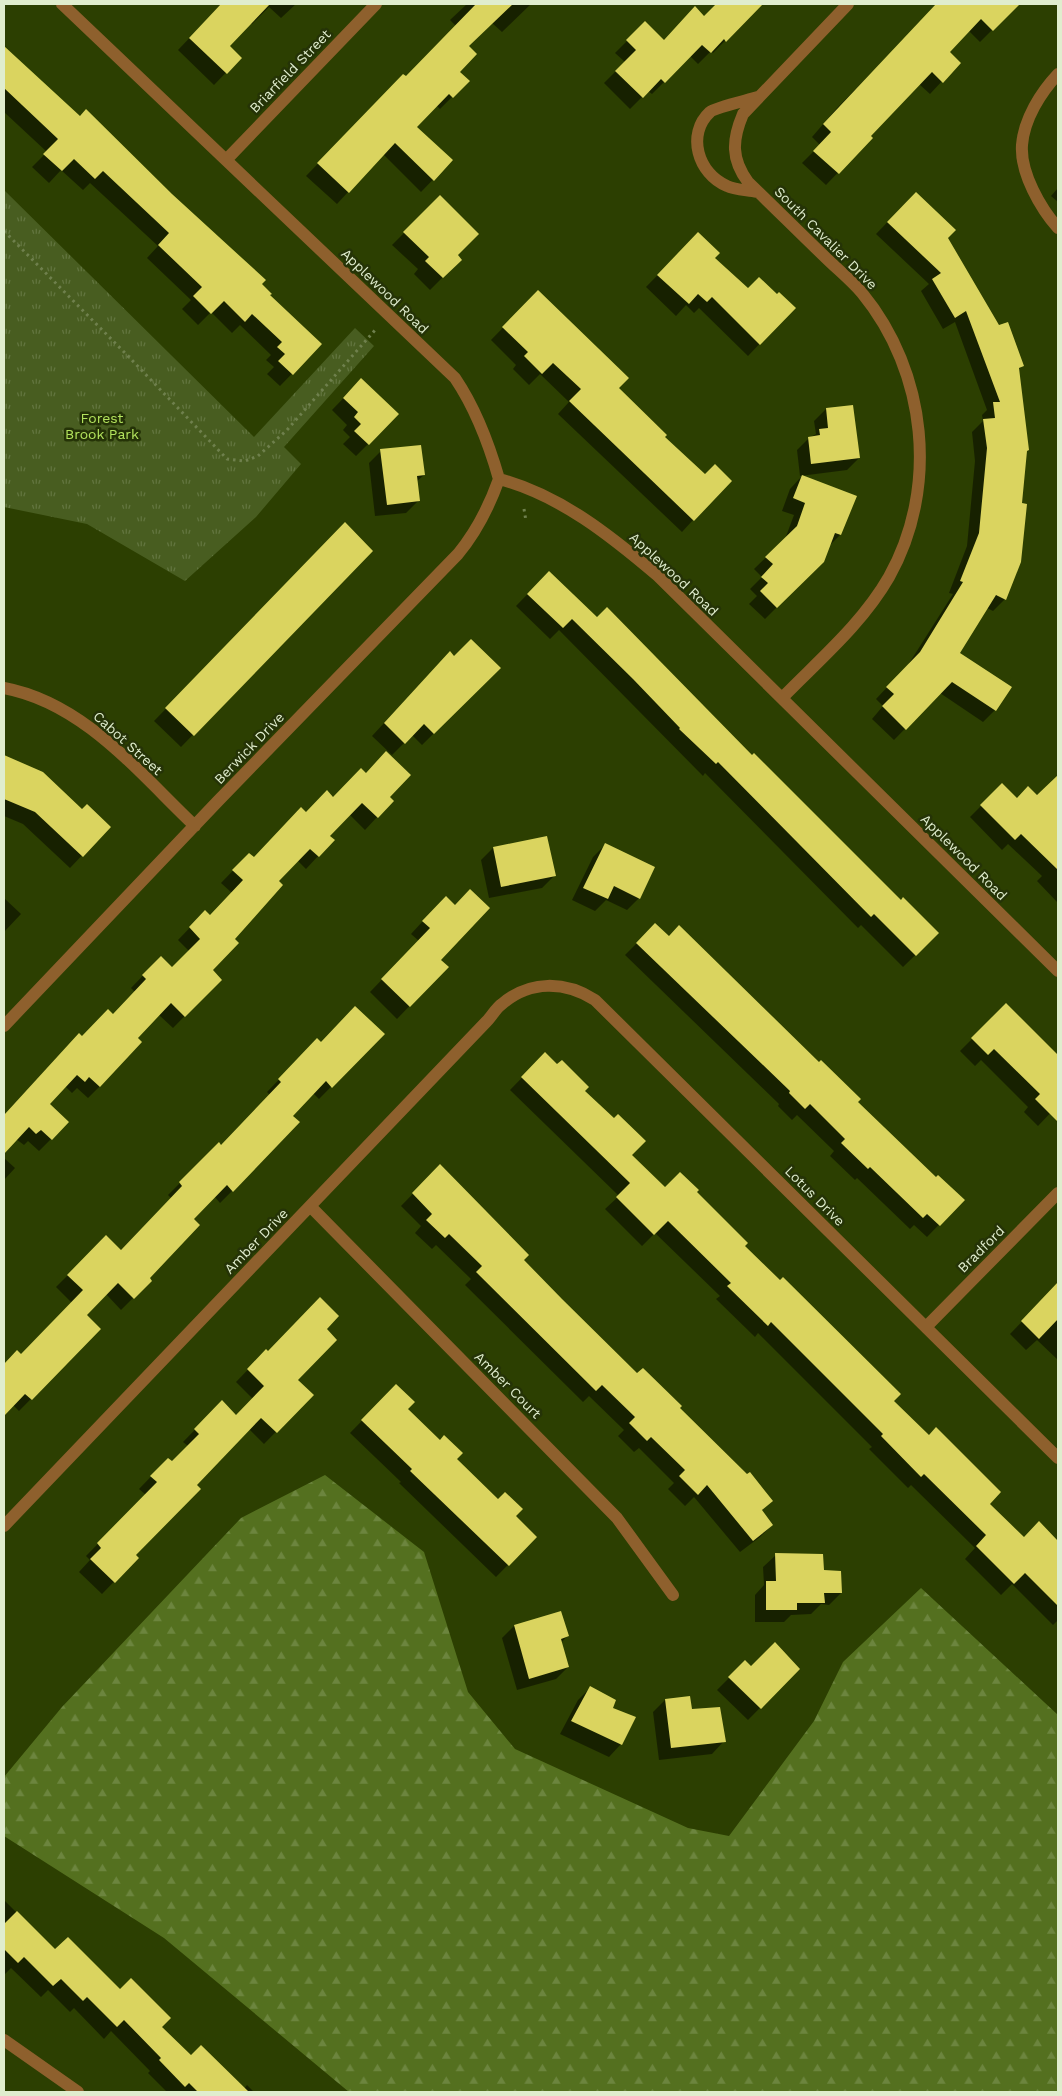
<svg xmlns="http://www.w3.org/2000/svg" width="1062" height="2096" viewBox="0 0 1062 2096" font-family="'Work Sans',sans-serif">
<defs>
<pattern id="forest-firs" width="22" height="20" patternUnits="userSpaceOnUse" patternTransform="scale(1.25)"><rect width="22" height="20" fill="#54701f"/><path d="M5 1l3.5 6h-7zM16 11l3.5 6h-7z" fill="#6c853e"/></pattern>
<pattern id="park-tufts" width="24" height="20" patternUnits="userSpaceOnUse" patternTransform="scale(1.25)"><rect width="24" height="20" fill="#485d20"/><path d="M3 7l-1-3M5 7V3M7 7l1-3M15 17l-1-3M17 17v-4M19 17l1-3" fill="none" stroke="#62753f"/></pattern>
</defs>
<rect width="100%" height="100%" fill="#2c3f01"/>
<path fill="url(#forest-firs)" d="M 325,1475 L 424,1552 L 468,1692 L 515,1749 L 688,1828 L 729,1836 L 814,1721 L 843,1662 L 921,1588 L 1058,1715 L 1058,2092 L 349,2092 L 164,1938 L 4,1836 L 4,1777 L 62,1707 L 241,1518 Z"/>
<path fill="url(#park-tufts)" d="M 4,190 L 254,437 L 355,328 L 374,346 L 284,447 L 301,464 L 256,517 L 185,581 L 87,524 L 4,507 Z"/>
<path fill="#0007" d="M 222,4 L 296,4 L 281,18 L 269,7 L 252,24 L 250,23 L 228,46 L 240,58 L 214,85 L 178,50 Z
M 467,4 L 531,4 L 502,32 L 492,23 L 468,47 L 458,72 L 468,81 L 440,109 L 436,105 L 416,127 L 451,161 L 421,192 L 383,154 L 337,204 L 306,176 L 392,87 L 405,78 L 456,26 L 450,20 Z
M 717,4 L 761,4 L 713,53 L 711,51 L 698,64 L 690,56 L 652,94 L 648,91 L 630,109 L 604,83 L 625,62 L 615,53 L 645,23 L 663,41 L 704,17 Z
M 939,4 L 1018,4 L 980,42 L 968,30 L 948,52 L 959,63 L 930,94 L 919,84 L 869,136 L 871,138 L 826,185 L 802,163 L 820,145 L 812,137 L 837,108 Z
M 4,47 L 260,284 L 268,295 L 321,344 L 280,386 L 267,374 L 274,367 L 266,360 L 271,355 L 240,325 L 232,333 L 211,312 L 198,325 L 182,309 L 191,300 L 147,258 L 158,246 L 90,183 L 83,190 L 61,170 L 49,183 L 32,167 L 47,152 L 4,112 Z
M 1058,188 L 1058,202 L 1051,196 Z
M 440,197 L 456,255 L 460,260 L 430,290 L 414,274 L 418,269 L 392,245 Z
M 904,205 L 946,238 L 1022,366 L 1018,370 L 1028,450 L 1026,452 L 1005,599 L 993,611 L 987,608 L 958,654 L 1010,687 L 995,710 L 983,722 L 940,693 L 894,740 L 872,719 L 883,706 L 876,699 L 908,665 L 953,594 L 949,593 L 967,546 L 975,461 L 972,432 L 983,421 L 982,415 L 987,410 L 955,322 L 943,329 L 921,291 L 929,284 L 876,234 Z
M 686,246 L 714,258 L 748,290 L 777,296 L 794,308 L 748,356 L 699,308 L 694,313 L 686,305 L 676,316 L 646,287 Z
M 538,292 L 617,388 L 664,437 L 693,520 L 682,532 L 558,414 L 569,402 L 540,374 L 529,385 L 513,369 L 516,365 L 491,340 Z
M 361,380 L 368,444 L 356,456 L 343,444 L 350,437 L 343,430 L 347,425 L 332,410 Z
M 826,409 L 859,458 L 847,470 L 800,476 L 797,450 L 809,438 L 816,434 L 814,421 Z
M 381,451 L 424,475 L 416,482 L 418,501 L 406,513 L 375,516 L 369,463 Z
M 802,476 L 840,535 L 828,547 L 823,561 L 765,619 L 749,604 L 757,596 L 750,589 L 762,577 L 754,569 L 785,539 L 794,515 L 782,511 L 790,489 Z
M 345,524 L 372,551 L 181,747 L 154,721 Z
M 549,572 L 597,618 L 752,757 L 901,901 L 938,933 L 903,967 L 861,925 L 858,928 L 705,773 L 703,776 L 559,630 L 550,639 L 516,606 Z
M 454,657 L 500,668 L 422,745 L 412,735 L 392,755 L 372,736 L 438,665 Z
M 4,756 L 43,773 L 82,811 L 109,827 L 70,868 L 23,824 L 4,816 Z
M 1058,776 L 1058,809 L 1050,817 L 1058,825 L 1058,903 L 1037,881 L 1042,876 L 1008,844 L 1002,850 L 970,817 L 1002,785 L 1017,800 L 1037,797 Z
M 388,797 L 392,801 L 365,830 L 350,815 L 329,837 L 333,840 L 306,869 L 297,860 L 277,881 L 211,970 L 220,980 L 173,1028 L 158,1014 L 136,1038 L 100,1086 L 88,1098 L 77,1088 L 72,1093 L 65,1086 L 48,1104 L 51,1139 L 39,1151 L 28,1141 L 24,1145 L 16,1139 L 4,1152 L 4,1115 L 67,1047 L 113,1015 L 135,992 L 131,988 L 161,957 L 172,969 L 189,951 L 178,940 L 205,912 L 210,916 L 232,893 L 221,883 L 249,854 L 254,859 L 306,814 L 333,798 Z
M 546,838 L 554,876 L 542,888 L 489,898 L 481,860 L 493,848 Z
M 605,845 L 639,898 L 627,910 L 606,900 L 595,911 L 572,900 L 593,857 Z
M 4,898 L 21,914 L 4,932 Z
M 434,909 L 439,960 L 447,967 L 397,1019 L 370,992 L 419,941 L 411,934 Z
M 655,925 L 856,1102 L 936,1179 L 963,1200 L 927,1237 L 914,1225 L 910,1229 L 857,1178 L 855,1180 L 830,1156 L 834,1151 L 797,1115 L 792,1120 L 778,1106 L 779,1104 L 625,955 Z
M 1006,1005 L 1058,1058 L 1058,1105 L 1038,1126 L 1024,1112 L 1028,1107 L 981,1060 L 975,1066 L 960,1051 Z
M 383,1034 L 319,1099 L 313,1093 L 291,1116 L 232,1191 L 220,1203 L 214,1196 L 192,1219 L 148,1278 L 150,1281 L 121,1310 L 106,1294 L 85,1315 L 100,1329 L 19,1411 L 13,1405 L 4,1414 L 4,1365 L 17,1352 L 21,1356 L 72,1303 L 56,1287 L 106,1237 L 120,1251 L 171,1198 L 168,1195 L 219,1144 L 221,1146 L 270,1095 L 267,1092 L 317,1040 L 321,1043 Z
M 545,1054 L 584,1091 L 630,1155 L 665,1189 L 695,1192 L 743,1247 L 892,1401 L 989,1504 L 1024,1538 L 1052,1544 L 1058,1550 L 1058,1620 L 1053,1625 L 1012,1584 L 1001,1595 L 965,1559 L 975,1548 L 911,1485 L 908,1488 L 869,1449 L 872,1447 L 758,1333 L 755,1337 L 716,1299 L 720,1296 L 655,1233 L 642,1246 L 605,1209 L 619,1196 L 510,1090 Z
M 4,1158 L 15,1168 L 4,1180 Z
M 440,1166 L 522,1260 L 637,1375 L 678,1408 L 771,1501 L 761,1511 L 772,1525 L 760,1537 L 740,1552 L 694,1497 L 685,1506 L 668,1489 L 674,1483 L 639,1448 L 634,1452 L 618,1436 L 624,1430 L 589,1396 L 583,1402 L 465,1285 L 471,1279 L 436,1245 L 432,1249 L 415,1233 L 421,1226 L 401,1206 Z
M 1056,1287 L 1058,1289 L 1058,1360 L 1037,1340 L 1026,1350 L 1010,1334 Z
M 325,1329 L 296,1380 L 312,1395 L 264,1444 L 249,1429 L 195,1485 L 134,1555 L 137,1558 L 102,1594 L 79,1572 L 90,1560 L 86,1556 L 146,1495 L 139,1489 L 168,1459 L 172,1463 L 188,1446 L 183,1442 L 222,1402 L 236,1416 L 253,1399 L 236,1382 L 266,1351 L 268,1352 Z
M 396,1386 L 407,1409 L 455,1459 L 535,1537 L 496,1577 L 399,1483 L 401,1482 L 350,1433 Z
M 776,1555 L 822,1572 L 841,1593 L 829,1605 L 821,1604 L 811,1614 L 791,1615 L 784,1622 L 755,1622 L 755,1595 L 764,1585 L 763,1567 Z
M 514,1626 L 568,1635 L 561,1643 L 568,1667 L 556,1679 L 517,1690 L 502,1638 Z
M 745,1662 L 751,1668 L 798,1669 L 748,1720 L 717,1690 Z
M 590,1688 L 611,1708 L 634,1718 L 621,1744 L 609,1757 L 560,1734 L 578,1700 Z
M 665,1700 L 724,1741 L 712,1754 L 659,1760 L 653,1712 Z
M 4,1900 L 55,1951 L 120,1991 L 191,2057 L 244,2089 L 247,2085 L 254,2092 L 167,2092 L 148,2073 L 150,2071 L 111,2031 L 104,2039 L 74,2008 L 70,2012 L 48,1990 L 41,1997 L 11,1968 L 5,1974 Z"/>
<path fill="#dad45f" d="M 221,4 L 270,4 L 230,46 L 242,58 L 227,74 L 189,38 Z
M 476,4 L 513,4 L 469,46 L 477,54 L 460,72 L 470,81 L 453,98 L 449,94 L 417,127 L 453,160 L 434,181 L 395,143 L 349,193 L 317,163 L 403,74 L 406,76 Z
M 716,4 L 763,4 L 726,42 L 724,39 L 711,53 L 702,45 L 665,83 L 661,79 L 643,98 L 615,71 L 636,50 L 626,40 L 645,21 L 664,40 L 695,6 L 704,16 Z
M 936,4 L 1020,4 L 993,31 L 981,19 L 950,52 L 961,63 L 943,83 L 932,72 L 871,136 L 873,138 L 839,174 L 813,151 L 831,132 L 823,124 Z
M 4,46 L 80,116 L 86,109 L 172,194 L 266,280 L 262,284 L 272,294 L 270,295 L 322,344 L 293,375 L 278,361 L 285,354 L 277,347 L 282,342 L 252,314 L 245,322 L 224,301 L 211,314 L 193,296 L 202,287 L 158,245 L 169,233 L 103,171 L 95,179 L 74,159 L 62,171 L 43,154 L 58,139 L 4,88 Z
M 916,192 L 956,230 L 948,238 L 999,325 L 1008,322 L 1024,366 L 1019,368 L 1029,450 L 1027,451 L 1022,503 L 1027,504 L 1021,562 L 1006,600 L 996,595 L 960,653 L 1012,687 L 996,711 L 952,682 L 906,730 L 882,706 L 894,694 L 886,687 L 920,652 L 963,582 L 960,581 L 979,533 L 987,448 L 983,419 L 995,418 L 993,402 L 1000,402 L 966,311 L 955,318 L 932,279 L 941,273 L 887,222 Z
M 440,195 L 479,234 L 458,255 L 462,260 L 443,278 L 425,261 L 429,257 L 403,232 Z
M 698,232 L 720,253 L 715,258 L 748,288 L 759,277 L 777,294 L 779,292 L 796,308 L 760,345 L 712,297 L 707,302 L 698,294 L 689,304 L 657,275 Z
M 538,290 L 629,378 L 619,388 L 667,435 L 665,437 L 705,474 L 715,464 L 732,481 L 694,521 L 569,401 L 581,389 L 553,363 L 542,374 L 524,356 L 528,352 L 502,327 Z
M 361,378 L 399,414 L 369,445 L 354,431 L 361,424 L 354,417 L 358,412 L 343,398 Z
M 853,405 L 860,458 L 811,464 L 808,437 L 820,435 L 819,429 L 828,428 L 826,408 Z
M 421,445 L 425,475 L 417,476 L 420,501 L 387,505 L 380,449 Z
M 802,475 L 857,496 L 841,535 L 835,533 L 824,562 L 777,608 L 760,591 L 768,583 L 761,577 L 773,564 L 765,557 L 797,526 L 805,503 L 793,498 Z
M 345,522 L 373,551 L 194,736 L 165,708 Z
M 549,571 L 597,617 L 607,607 L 752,755 L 754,753 L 901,900 L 903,897 L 939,933 L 916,956 L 874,914 L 871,917 L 718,762 L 716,764 L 679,729 L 680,728 L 633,679 L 572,619 L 563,628 L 527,594 Z
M 471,639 L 501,668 L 434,734 L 424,724 L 405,744 L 384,723 L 450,651 L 454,656 Z
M 386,751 L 411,775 L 390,797 L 394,801 L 378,818 L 362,803 L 330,836 L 335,840 L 319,857 L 310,849 L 279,881 L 283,885 L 235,939 L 239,943 L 213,970 L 222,980 L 185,1017 L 171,1003 L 138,1038 L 142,1042 L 100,1087 L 89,1077 L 85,1082 L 77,1075 L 50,1104 L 69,1122 L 52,1140 L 41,1130 L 36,1134 L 29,1127 L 4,1154 L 4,1115 L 79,1033 L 82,1036 L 108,1009 L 113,1014 L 146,979 L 142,975 L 161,956 L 172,967 L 200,939 L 189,927 L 205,910 L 210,915 L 243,880 L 232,870 L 249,853 L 254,857 L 301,807 L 306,812 L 327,790 L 333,797 L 361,768 L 366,773 Z
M 4,755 L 43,772 L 82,809 L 87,804 L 111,827 L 83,857 L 35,812 L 4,799 Z
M 1058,775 L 1058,870 L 1021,834 L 1015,840 L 980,805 L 1002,783 L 1017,798 L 1028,786 L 1037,795 Z
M 547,836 L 556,876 L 501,887 L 493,847 Z
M 605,843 L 655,867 L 640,899 L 614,886 L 608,899 L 583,888 Z
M 470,889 L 490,908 L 441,960 L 449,967 L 410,1007 L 381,979 L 430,928 L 422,921 L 446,896 L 455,905 Z
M 655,923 L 669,936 L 679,925 L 819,1062 L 821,1060 L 861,1099 L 858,1102 L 936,1177 L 938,1175 L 965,1200 L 940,1226 L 927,1214 L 923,1218 L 870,1167 L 868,1169 L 841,1143 L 845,1139 L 810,1104 L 805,1109 L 789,1093 L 790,1091 L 636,943 Z
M 1006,1003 L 1058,1055 L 1058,1122 L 1035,1099 L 1040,1094 L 994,1049 L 988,1055 L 971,1038 Z
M 355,1006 L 385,1034 L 332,1088 L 326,1081 L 293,1116 L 300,1122 L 233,1192 L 227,1185 L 194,1219 L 200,1225 L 150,1278 L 152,1281 L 134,1299 L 118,1283 L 87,1315 L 101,1329 L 32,1400 L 25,1394 L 4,1416 L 4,1364 L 17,1350 L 21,1354 L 83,1290 L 67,1275 L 106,1235 L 121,1250 L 182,1186 L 179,1182 L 219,1142 L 221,1145 L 281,1082 L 278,1079 L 317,1038 L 321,1042 Z
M 545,1052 L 557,1064 L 562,1060 L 589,1087 L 585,1091 L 614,1118 L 618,1114 L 646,1141 L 632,1155 L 665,1187 L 680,1172 L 699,1190 L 697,1192 L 748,1243 L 745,1246 L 780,1280 L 783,1277 L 901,1394 L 894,1401 L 929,1435 L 936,1427 L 1001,1492 L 990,1504 L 1024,1537 L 1039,1521 L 1058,1541 L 1058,1606 L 1025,1573 L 1014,1584 L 976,1546 L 986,1535 L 924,1474 L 921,1477 L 881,1436 L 883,1434 L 771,1322 L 768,1326 L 727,1286 L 731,1283 L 668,1221 L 654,1235 L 616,1197 L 630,1183 L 521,1077 Z
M 440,1164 L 529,1255 L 524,1260 L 562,1299 L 637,1373 L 643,1368 L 682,1406 L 680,1408 L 747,1474 L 750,1472 L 773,1501 L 762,1510 L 773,1525 L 753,1541 L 707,1485 L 698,1495 L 679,1476 L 685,1470 L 651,1437 L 647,1441 L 629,1423 L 635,1417 L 602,1385 L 596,1391 L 476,1272 L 482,1266 L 449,1234 L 445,1238 L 426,1220 L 432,1214 L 412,1193 Z
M 1058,1282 L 1058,1319 L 1039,1339 L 1021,1321 Z
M 320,1297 L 339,1316 L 327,1329 L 337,1340 L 298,1380 L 314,1395 L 277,1433 L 261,1418 L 197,1485 L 201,1489 L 136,1555 L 139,1558 L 115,1583 L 90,1559 L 101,1548 L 97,1543 L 157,1482 L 150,1476 L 168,1458 L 172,1461 L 199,1434 L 194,1429 L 222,1400 L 236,1415 L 264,1386 L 247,1369 L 266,1349 L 268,1351 Z
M 396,1384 L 415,1402 L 408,1409 L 440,1440 L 444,1435 L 463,1453 L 457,1459 L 498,1499 L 505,1492 L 523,1509 L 516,1516 L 537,1537 L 509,1566 L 410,1471 L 412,1469 L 361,1420 Z
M 775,1553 L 823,1554 L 824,1570 L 841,1571 L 842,1593 L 824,1593 L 825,1603 L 797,1603 L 797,1610 L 766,1610 L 766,1581 L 776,1581 Z
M 561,1611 L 569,1636 L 561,1639 L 569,1667 L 529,1679 L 514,1625 Z
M 775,1642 L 800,1669 L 761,1709 L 728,1677 L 745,1660 L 751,1666 Z
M 590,1686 L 616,1700 L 613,1708 L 636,1717 L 622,1745 L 571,1721 Z
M 690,1696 L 692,1709 L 720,1707 L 726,1742 L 671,1748 L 665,1699 Z
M 17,1911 L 55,1949 L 68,1937 L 120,1989 L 131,1978 L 171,2018 L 162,2027 L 191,2055 L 201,2045 L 249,2092 L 198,2092 L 189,2083 L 185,2087 L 159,2060 L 161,2058 L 124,2020 L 117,2027 L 87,1997 L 83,2001 L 61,1979 L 53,1986 L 24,1957 L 18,1963 L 4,1949 L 4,1924 Z"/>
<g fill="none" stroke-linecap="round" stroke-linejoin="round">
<path stroke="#6f804d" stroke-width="3" stroke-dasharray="2.5 4" stroke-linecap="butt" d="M 4,231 L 126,354 L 227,459 L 245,461 L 258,456 L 287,430 L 376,329
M 524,509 L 526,521"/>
<path stroke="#8e602d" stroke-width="12" d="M 62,4 L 455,378 C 476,409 489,444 499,479 C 560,495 611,536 658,576 L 1058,971
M 1058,74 C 1041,92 1024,119 1022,145 C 1020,173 1041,209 1058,228
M 227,159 L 376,4
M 757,192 C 748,190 735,190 727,186 C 698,174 686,134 710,112 C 716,107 749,100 758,97
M 4,688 C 84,703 138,772 195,826
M 782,698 C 819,660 862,624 889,577 C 939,488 927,372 862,293 C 851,280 837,269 824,256 C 799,232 774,207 748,182 C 731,159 732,140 743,114 L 848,4
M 4,1026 L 218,801 L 458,554 C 477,531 489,507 499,479
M 310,1206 L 617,1518 L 673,1595
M 926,1327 L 1058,1193
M 4,1526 L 487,1021 C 492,1016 496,1008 502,1004 C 530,980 565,981 595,1000 L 1058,1458
M 4,2040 L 78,2092"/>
</g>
<g text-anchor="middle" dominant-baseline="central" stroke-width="5" stroke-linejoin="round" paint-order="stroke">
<g font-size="14" fill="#e0edce" stroke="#253307">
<text transform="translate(290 71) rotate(-46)">Briarfield Street</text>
<text transform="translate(826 238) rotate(45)">South Cavalier Drive</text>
<text transform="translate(385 291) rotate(44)">Applewood Road</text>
<text transform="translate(674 574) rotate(43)">Applewood Road</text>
<text transform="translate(128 743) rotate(42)">Cabot Street</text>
<text transform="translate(249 748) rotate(-46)">Berwick Drive</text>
<text transform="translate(964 857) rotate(45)">Applewood Road</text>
<text transform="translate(815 1196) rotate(45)">Lotus Drive</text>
<text transform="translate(256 1241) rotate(-46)">Amber Drive</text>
<text transform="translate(981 1249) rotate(-45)">Bradford</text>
<text transform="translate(508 1385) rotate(45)">Amber Court</text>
</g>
<g font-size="14" fill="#b4e45e" stroke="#253307">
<text x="102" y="418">Forest<tspan x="102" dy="16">Brook Park</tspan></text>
</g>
</g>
<rect width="1062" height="2096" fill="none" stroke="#e0edce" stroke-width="10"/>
</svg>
